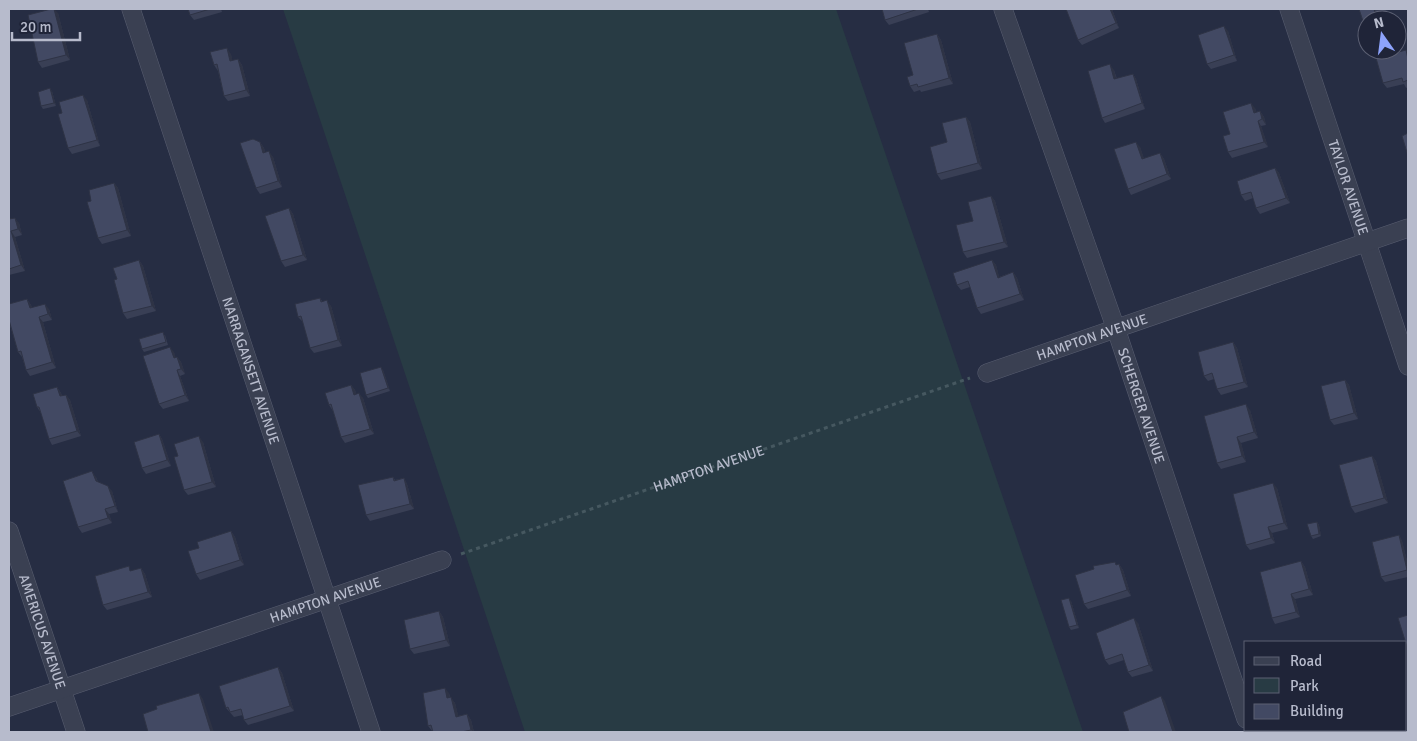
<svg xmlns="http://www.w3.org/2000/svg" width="1417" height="741" viewBox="0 0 1417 741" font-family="Signika,sans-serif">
<rect width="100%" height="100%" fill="#262d43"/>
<path fill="#283b44" d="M 283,9 L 836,9 L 1083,732 L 525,732 Z"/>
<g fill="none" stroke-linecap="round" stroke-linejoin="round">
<g stroke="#585d70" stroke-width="19">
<g id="minor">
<path id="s2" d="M 131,9 L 371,732"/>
<path id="s3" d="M 1003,9 L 1116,329 L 1246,719"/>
<path id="s4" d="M 1289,9 L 1408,366"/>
<path id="s5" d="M 987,373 L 1408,228"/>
<path id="s6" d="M 9,531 L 76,732"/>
<path id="s7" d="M 9,707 L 442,560"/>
</g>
</g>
<path stroke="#465860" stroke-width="3" stroke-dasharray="4 4" stroke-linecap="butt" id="s1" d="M 461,554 L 970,378"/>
<use href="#minor" stroke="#3a4052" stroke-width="18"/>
</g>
<path fill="#393f55" d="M 188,9 L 221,9 L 222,12 L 194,20 L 190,15 Z
M 882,9 L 928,9 L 929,12 L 889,25 L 885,20 Z
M 1112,9 L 1119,28 L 1082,45 L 1078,40 Z
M 1359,9 L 1392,9 L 1377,13 L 1379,20 L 1367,20 L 1367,27 L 1363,21 Z
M 58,13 L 70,60 L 42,68 L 38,62 Z
M 1228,31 L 1237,61 L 1211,69 L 1207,64 Z
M 937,34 L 941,40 L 953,84 L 921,92 L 920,90 L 914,92 L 910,86 L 913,75 Z
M 1406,50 L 1408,54 L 1408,87 L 1406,88 L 1404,84 L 1387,88 L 1383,83 Z
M 231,54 L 232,61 L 238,59 L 242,65 L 250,96 L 228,101 L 224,96 L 218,71 L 214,65 Z
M 1114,70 L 1117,79 L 1133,74 L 1136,79 L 1145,109 L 1105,123 L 1102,118 Z
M 52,91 L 56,106 L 43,109 L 41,106 Z
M 87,100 L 100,146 L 72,154 L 68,148 L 62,113 Z
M 1255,108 L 1256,112 L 1260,111 L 1264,117 L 1266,125 L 1261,126 L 1268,147 L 1232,158 L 1228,152 L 1230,134 Z
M 966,117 L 970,122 L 982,169 L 941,180 L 937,174 L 947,142 Z
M 260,142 L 264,148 L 265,152 L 273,157 L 282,187 L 260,194 L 256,188 Z
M 1140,147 L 1144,159 L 1160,153 L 1164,159 L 1171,179 L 1131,195 L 1128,189 Z
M 1275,168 L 1279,173 L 1290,203 L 1260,214 L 1256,208 L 1253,198 L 1245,201 L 1241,195 Z
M 114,183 L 118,188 L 131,236 L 102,244 L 98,238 L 91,201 Z
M 991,196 L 995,201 L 1008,247 L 967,258 L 963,252 L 973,221 Z
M 289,208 L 293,214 L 307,260 L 285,267 L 281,261 Z
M 9,219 L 19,223 L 22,235 L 15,237 L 25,271 L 9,275 Z
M 139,260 L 143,266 L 156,311 L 127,319 L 123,313 L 117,279 Z
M 992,260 L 996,265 L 999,277 L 1013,272 L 1017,278 L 1024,300 L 981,314 L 977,308 L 970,287 L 961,290 L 957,285 Z
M 320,298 L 322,301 L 331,306 L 342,346 L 314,353 L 310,348 L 303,322 L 298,317 Z
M 27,299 L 31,305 L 32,308 L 49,309 L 52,320 L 43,322 L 56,368 L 30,376 L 26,370 L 22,357 L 18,352 L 10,325 L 9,324 L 9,304 Z
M 165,335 L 168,345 L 144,352 L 142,349 Z
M 1233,342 L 1237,348 L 1248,387 L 1221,395 L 1217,389 L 1214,379 L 1208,381 L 1204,376 Z
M 174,352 L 175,358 L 177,357 L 181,362 L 185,374 L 180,376 L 189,401 L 163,409 L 159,404 Z
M 383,370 L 390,391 L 368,398 L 366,395 Z
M 1345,380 L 1349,385 L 1358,419 L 1334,425 L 1330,420 Z
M 351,385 L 355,390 L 356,394 L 363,398 L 374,434 L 345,443 L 341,437 L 333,411 L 329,405 Z
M 57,387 L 61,393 L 62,396 L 66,395 L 70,400 L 81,436 L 52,445 L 49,439 L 41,413 L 37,407 Z
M 1250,410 L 1258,438 L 1241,443 L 1246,462 L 1221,469 L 1217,463 Z
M 159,434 L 162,439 L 171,466 L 146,474 L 142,468 Z
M 203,442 L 216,487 L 188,495 L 184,490 L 178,456 Z
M 1372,456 L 1376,461 L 1388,503 L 1355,513 L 1351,507 Z
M 96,477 L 98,482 L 112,491 L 118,512 L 109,514 L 112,523 L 82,533 L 78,527 Z
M 393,477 L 395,480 L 404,478 L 407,484 L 414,509 L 370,521 L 366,515 Z
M 1277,488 L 1288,529 L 1272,533 L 1275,543 L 1250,550 L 1246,545 Z
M 1317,522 L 1319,525 L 1321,536 L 1313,539 L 1311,536 Z
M 231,531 L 235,537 L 244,565 L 200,580 L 196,574 L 199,548 Z
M 1399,535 L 1402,541 L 1408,565 L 1408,577 L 1385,582 L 1381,577 Z
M 1301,561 L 1305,567 L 1313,595 L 1295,599 L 1300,617 L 1275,624 L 1272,618 Z
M 1119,564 L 1123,570 L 1131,596 L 1088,609 L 1084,604 L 1117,565 Z
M 141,568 L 145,574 L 152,597 L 107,610 L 103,605 L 132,571 Z
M 1071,601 L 1079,628 L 1071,630 L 1069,627 Z
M 439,611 L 443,617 L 450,646 L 414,654 L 410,649 Z
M 1138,623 L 1153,671 L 1132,677 L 1128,672 L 1124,660 L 1109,665 L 1105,660 Z
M 278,667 L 282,673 L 294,711 L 248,725 L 244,720 L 243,715 L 234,717 L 226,708 Z
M 449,693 L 450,697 L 455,703 L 458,716 L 467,714 L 471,720 L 474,732 L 433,732 L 428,726 Z"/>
<path fill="#2e3345" d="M 54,9 L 58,13 L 70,60 L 66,55 Z
M 1110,9 L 1112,9 L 1119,28 L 1116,23 Z
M 1374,9 L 1377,13 L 1379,20 L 1378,20 L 1376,17 Z
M 1224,26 L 1228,31 L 1237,61 L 1234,55 Z
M 937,34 L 941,40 L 953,84 L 949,78 Z
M 227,48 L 231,54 L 234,67 L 230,61 Z
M 238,59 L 242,65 L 250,96 L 246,90 Z
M 1110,64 L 1114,70 L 1118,85 L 1114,79 Z
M 1133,74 L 1136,79 L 1145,109 L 1142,103 Z
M 50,88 L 52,91 L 56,106 L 54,103 Z
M 83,95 L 87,100 L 100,146 L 97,140 Z
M 1251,103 L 1255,108 L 1258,118 L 1254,113 Z
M 1260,111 L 1264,117 L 1266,125 L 1262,119 Z
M 966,117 L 970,122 L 982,169 L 978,163 Z
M 1258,121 L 1261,126 L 1268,147 L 1264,142 Z
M 260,142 L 264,148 L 267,159 L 263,153 Z
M 1136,142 L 1140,147 L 1146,165 L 1142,159 Z
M 269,151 L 273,157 L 282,187 L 278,181 Z
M 1160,153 L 1164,159 L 1171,179 L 1167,174 Z
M 1275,168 L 1279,173 L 1290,203 L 1286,198 Z
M 114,183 L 118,188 L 131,236 L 127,230 Z
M 991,196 L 995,201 L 1008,247 L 1004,242 Z
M 289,208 L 293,214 L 307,260 L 303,255 Z
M 15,218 L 19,223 L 22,235 L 18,229 Z
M 11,231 L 15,237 L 25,271 L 21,265 Z
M 139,260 L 143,266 L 156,311 L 152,306 Z
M 992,260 L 996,265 L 1001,283 L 998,278 Z
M 1013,272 L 1017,278 L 1024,300 L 1020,294 Z
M 27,299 L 31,305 L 34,314 L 30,308 Z
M 327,300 L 331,306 L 342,346 L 338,340 Z
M 45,304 L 49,309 L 52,320 L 48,314 Z
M 39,317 L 43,322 L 56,368 L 52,362 Z
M 1233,342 L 1237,348 L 1248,387 L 1244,382 Z
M 170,347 L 174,352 L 178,364 L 174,358 Z
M 177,357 L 181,362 L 185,374 L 181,369 Z
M 381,367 L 383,370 L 390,391 L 388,388 Z
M 177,370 L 180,376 L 189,401 L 185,395 Z
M 1345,380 L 1349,385 L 1358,419 L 1354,413 Z
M 351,385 L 355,390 L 358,400 L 354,395 Z
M 57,387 L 61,393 L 64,402 L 60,396 Z
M 359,393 L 363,398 L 374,434 L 370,429 Z
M 66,395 L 70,400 L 81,436 L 77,431 Z
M 1246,404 L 1250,410 L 1258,438 L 1254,432 Z
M 159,434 L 162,439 L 171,466 L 167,460 Z
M 199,436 L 203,442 L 216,487 L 212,482 Z
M 1237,437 L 1241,443 L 1246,462 L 1242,456 Z
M 1372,456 L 1376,461 L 1388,503 L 1384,498 Z
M 92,471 L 96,477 L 99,487 L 96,481 Z
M 404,478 L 407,484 L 414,509 L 410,504 Z
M 1273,483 L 1277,488 L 1288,529 L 1284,523 Z
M 108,486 L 112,491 L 118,512 L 115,506 Z
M 105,509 L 109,514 L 112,523 L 108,518 Z
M 1317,522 L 1319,525 L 1321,536 L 1319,534 Z
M 1268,527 L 1272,533 L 1275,543 L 1271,538 Z
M 231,531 L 235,537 L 244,565 L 240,560 Z
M 1399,535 L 1402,541 L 1408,565 L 1408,572 L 1407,570 Z
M 1301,561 L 1305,567 L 1313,595 L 1309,589 Z
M 1119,564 L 1123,570 L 1131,596 L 1127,590 Z
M 141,568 L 145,574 L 152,597 L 148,592 Z
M 1291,594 L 1295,599 L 1300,617 L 1296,612 Z
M 1069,598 L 1071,601 L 1079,628 L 1077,625 Z
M 439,611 L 443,617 L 450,646 L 446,640 Z
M 1134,618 L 1138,623 L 1153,671 L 1149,665 Z
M 278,667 L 282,673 L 294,711 L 290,706 Z
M 445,688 L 449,693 L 451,704 L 447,698 Z
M 199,693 L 203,699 L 214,732 L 211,732 Z
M 1161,696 L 1165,701 L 1176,732 L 1173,732 Z
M 451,697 L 455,703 L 460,722 L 456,717 Z
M 467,714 L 471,720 L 474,732 L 473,732 L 471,730 Z"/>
<path fill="#424963" stroke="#2e3345" d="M 51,9 L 54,9 L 66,55 L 38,62 L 28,15 Z
M 188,9 L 210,9 L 190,15 Z
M 882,9 L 918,9 L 885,20 Z
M 1066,9 L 1110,9 L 1116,23 L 1078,40 Z
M 1359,9 L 1374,9 L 1376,17 L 1363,21 Z
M 1224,26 L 1234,55 L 1207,64 L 1198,35 Z
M 937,34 L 949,78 L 918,87 L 917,84 L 910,86 L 907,77 L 913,75 L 904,43 Z
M 227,48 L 230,61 L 238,59 L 246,90 L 224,96 L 217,64 L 214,65 L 210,52 Z
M 1406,50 L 1408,59 L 1408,80 L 1403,82 L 1402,78 L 1383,83 L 1376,58 Z
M 1110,64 L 1114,79 L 1133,74 L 1142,103 L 1102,118 L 1088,71 Z
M 50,88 L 54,103 L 41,106 L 38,92 Z
M 83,95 L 97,140 L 68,148 L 58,114 L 62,113 L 59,102 Z
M 1251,103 L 1254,113 L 1260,111 L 1262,119 L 1258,121 L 1264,142 L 1228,152 L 1223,136 L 1230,134 L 1223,112 Z
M 966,117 L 978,163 L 937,174 L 930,147 L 947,142 L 942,123 Z
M 1408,133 L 1408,156 L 1402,136 Z
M 253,139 L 260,142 L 263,153 L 269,151 L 278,181 L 256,188 L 240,143 Z
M 1136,142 L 1142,159 L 1160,153 L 1167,174 L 1128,189 L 1114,149 Z
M 1275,168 L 1286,198 L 1256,208 L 1251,192 L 1241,195 L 1237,181 Z
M 114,183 L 127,230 L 98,238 L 87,202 L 91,201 L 89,190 Z
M 991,196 L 1004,242 L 963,252 L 956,225 L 973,221 L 968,202 Z
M 289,208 L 303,255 L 281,261 L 265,216 Z
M 15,218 L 18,229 L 11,231 L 21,265 L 9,269 L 9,219 Z
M 139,260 L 152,306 L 123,313 L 114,280 L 117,279 L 113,268 Z
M 992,260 L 998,278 L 1013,272 L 1020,294 L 977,308 L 968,281 L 957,285 L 953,273 Z
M 320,298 L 321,302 L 327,300 L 338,340 L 310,348 L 301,316 L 298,317 L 295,304 Z
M 27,299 L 30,308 L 45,304 L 48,314 L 39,317 L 52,362 L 26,370 L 21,351 L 18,352 L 9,320 L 9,304 Z
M 163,332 L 166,342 L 142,349 L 139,339 Z
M 1233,342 L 1244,382 L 1217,389 L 1212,373 L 1204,376 L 1198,352 Z
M 170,347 L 174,358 L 177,357 L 181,369 L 177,370 L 185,395 L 159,404 L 143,356 Z
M 381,367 L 388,388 L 366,395 L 360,373 Z
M 1345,380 L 1354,413 L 1330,420 L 1321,386 Z
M 351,385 L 354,395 L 359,393 L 370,429 L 341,437 L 331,404 L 329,405 L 325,393 Z
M 57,387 L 60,396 L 66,395 L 77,431 L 49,439 L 39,407 L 37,407 L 33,394 Z
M 1246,404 L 1254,432 L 1237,437 L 1242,456 L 1217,463 L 1204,416 Z
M 159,434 L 167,460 L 142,468 L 134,442 Z
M 199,436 L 212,482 L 184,490 L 174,457 L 178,456 L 174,444 Z
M 1372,456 L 1384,498 L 1351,507 L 1339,465 Z
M 92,471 L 96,481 L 108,486 L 115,506 L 105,509 L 108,518 L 78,527 L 63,481 Z
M 393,477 L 394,481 L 404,478 L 410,504 L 366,515 L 358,485 Z
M 1273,483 L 1284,523 L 1268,527 L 1271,538 L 1246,545 L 1233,494 Z
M 1317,522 L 1319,534 L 1311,536 L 1307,524 Z
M 231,531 L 240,560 L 196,574 L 188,551 L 199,548 L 197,542 Z
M 1399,535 L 1407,570 L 1381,577 L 1372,542 Z
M 1301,561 L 1309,589 L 1291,594 L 1296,612 L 1272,618 L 1260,572 Z
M 1115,562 L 1116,565 L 1119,564 L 1127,590 L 1084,604 L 1075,575 L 1094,569 L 1093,566 Z
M 129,566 L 130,571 L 141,568 L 148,592 L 103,605 L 95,576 Z
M 1069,598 L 1077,625 L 1069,627 L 1061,600 Z
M 439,611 L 446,640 L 410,649 L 404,620 Z
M 1408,615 L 1408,650 L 1398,618 Z
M 1134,618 L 1149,665 L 1128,672 L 1122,654 L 1105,660 L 1096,633 Z
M 278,667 L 290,706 L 244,720 L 241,709 L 230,712 L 228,707 L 226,708 L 219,686 Z
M 445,688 L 447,698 L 451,697 L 456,717 L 467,714 L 471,730 L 461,732 L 433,732 L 431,725 L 428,726 L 423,693 Z
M 199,693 L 211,732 L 148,732 L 143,714 L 157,709 L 156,706 Z
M 1161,696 L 1173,732 L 1129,732 L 1123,712 Z
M 1314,730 L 1357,730 L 1358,732 L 1314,732 Z"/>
<g text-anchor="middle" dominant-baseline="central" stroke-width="4" stroke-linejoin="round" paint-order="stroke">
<g font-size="14" fill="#b7bbcc" stroke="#1f2438">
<text stroke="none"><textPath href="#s4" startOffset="188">TAYLOR AVENUE</textPath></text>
<text stroke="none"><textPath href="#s5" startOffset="111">HAMPTON AVENUE</textPath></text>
<text stroke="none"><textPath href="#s2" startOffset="381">NARRAGANSETT AVENUE</textPath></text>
<text stroke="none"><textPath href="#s3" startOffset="420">SCHERGER AVENUE</textPath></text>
<text stroke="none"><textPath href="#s1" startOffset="262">HAMPTON AVENUE</textPath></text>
<text stroke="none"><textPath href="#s7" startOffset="334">HAMPTON AVENUE</textPath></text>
<text stroke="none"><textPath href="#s6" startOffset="106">AMERICUS AVENUE</textPath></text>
</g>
</g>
<rect width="1417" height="741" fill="none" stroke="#b7bbcc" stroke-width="20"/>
<rect x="1244" y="641" width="162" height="90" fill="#1f2438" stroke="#5c6073"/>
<rect x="1254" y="657" width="25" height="8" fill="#3a4052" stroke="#5c6073"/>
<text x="1290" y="666" font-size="15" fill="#b7bbcc">Road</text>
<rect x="1254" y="678" width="25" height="15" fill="#283b44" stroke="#5c6073"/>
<text x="1290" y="691" font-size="15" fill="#b7bbcc">Park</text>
<rect x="1254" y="704" width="25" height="15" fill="#424963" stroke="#5c6073"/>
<text x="1290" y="716" font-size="15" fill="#b7bbcc">Building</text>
<g transform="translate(1382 35) rotate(346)"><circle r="24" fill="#1f2438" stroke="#5c6073"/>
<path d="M0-4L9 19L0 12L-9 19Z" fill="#8da3fb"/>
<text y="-8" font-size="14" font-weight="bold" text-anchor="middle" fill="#b7bbcc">N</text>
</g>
<path d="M12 32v8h68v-8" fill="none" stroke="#b7bbcc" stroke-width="2.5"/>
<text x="20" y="32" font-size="15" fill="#b7bbcc" stroke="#1f2438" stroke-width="4" paint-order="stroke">20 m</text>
</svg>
